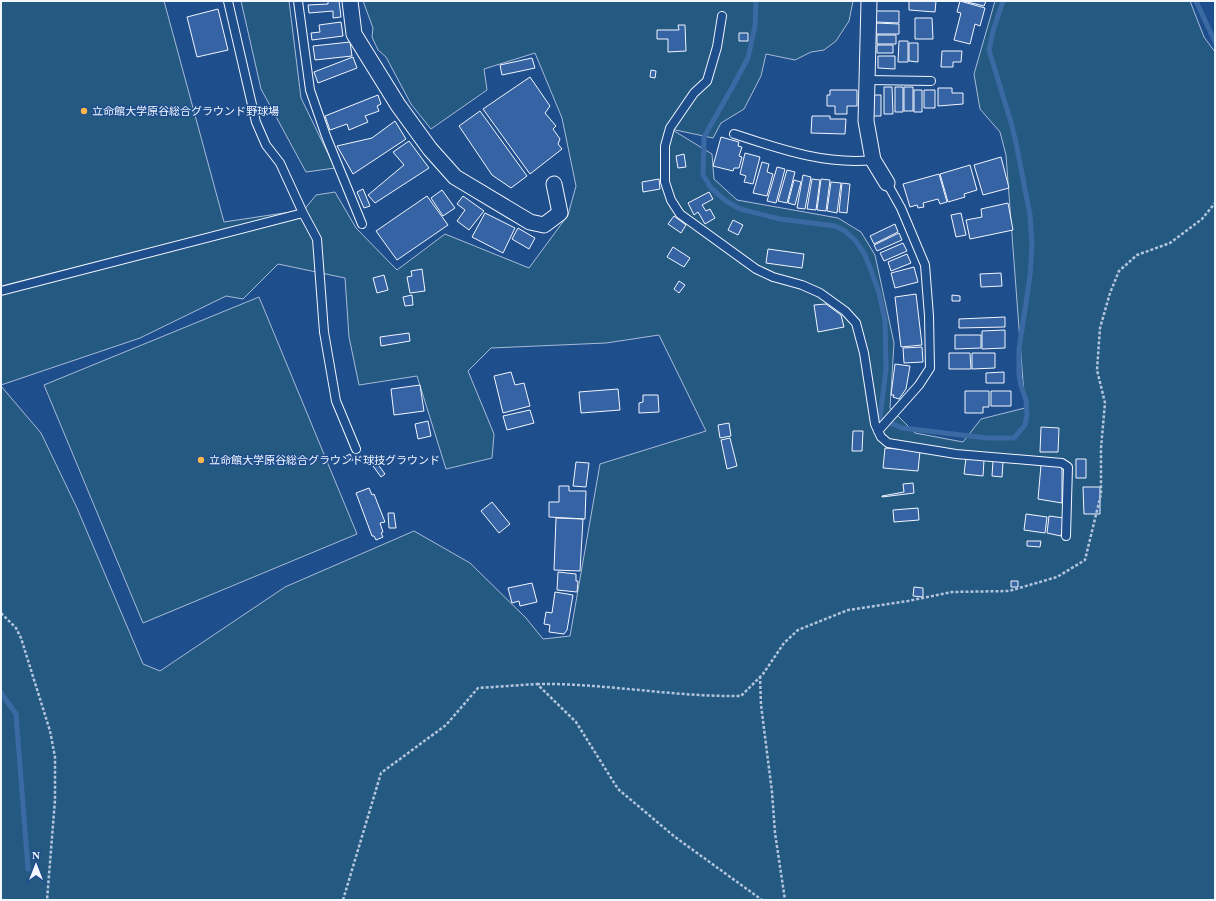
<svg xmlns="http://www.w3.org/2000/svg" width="1216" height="901" viewBox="0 0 1216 901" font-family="'Times New Roman','Noto Sans JP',serif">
<rect width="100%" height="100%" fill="#1f4e8c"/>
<path fill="#245a82" stroke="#a8bbd7" d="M 1,1 L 164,1 L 224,222 L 304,210 L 316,195 L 335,192 L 356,228 L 397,270 L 445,234 L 529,268 L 568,215 L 576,186 L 562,118 L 535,53 L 484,69 L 487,90 L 431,129 L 411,104 L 386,57 L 378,50 L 372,37 L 373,28 L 363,1 L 853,1 L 849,21 L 836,41 L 824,50 L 811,52 L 795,60 L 766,54 L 761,76 L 744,109 L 721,123 L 713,138 L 671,129 L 712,154 L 714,179 L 737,200 L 838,218 L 861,232 L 875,255 L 894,343 L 890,408 L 915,433 L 963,442 L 981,419 L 1025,408 L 1006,155 L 1000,132 L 980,109 L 974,74 L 995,1 L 1190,1 L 1204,37 L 1215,52 L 1215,900 L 1,900 L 1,386 L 41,433 L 77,508 L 143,664 L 160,671 L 285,587 L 414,531 L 470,563 L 526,618 L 543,639 L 570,636 L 600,464 L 706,431 L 659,335 L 606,343 L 491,348 L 468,371 L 494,434 L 492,458 L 446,469 L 417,376 L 359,385 L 349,337 L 345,278 L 278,264 L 243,299 L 226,296 L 140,338 L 1,385 Z
M 241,1 L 289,1 L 301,98 L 335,168 L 306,172 L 261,89 Z
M 259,297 L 357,534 L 143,623 L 44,385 Z"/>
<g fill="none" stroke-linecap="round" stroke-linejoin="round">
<path stroke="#3b69a3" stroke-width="5" d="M 756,1 L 755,26 L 748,58 L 734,84 L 704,137 L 703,175 L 711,188 L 726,201 L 740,209 L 780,219 L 835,226 L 845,231 L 855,240 L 864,253 L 871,270 L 879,293 L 885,320 L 886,369 L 880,418 L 902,428 L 987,438 L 1014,438 L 1025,425 L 1027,415 L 1026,400 L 1021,386 L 1019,374 L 1019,349 L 1030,276 L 1032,245 L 1030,215 L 1017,148 L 1012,126 L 989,50 L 993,31 L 1003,1
M 1196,1 L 1215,42
M 1,693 L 16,714 L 28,869"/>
</g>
<path fill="#3563a3" stroke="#f2f6ff" d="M 328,1 L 339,1 L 341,17 L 333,18 L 333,11 L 309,13 L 308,5 L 328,4 Z
M 909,1 L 936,1 L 935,12 L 909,10 Z
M 960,1 L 985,8 L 980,26 L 975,24 L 970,44 L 954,40 L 961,13 L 957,12 Z
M 963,1 L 986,1 L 984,6 Z
M 218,9 L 228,50 L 197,57 L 187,17 Z
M 876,11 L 899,11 L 899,23 L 876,22 Z
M 915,18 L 932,18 L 933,39 L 915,39 Z
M 341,22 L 343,36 L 312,40 L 311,33 L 320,32 L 319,25 Z
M 876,23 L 899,24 L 899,34 L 876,34 Z
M 678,25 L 685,25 L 686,51 L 668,52 L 668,39 L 657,39 L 657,30 L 679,30 Z
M 739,33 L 748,33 L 748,41 L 739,41 Z
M 877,35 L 896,35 L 896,44 L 877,44 Z
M 899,41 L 908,41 L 908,62 L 898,62 Z
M 350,42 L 352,56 L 315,60 L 313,46 Z
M 909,43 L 918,43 L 918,62 L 909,61 Z
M 877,45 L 893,45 L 893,53 L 877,53 Z
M 942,51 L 962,51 L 961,62 L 953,62 L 953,67 L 941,67 Z
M 878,56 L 895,56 L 895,69 L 878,68 Z
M 353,57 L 357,68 L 318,83 L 314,72 Z
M 532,58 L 535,68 L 502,75 L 500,65 Z
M 651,70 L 656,71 L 655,78 L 650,77 Z
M 530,77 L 550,106 L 545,113 L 556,126 L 553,129 L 560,139 L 558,144 L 562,149 L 530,174 L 483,109 Z
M 884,87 L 892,87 L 893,114 L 884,114 Z
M 895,87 L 903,87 L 903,112 L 895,112 Z
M 904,87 L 913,87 L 913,111 L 904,111 Z
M 938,88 L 952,88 L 952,93 L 963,93 L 963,104 L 938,106 Z
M 830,90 L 857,90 L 857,106 L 847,106 L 847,114 L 835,114 L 835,106 L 827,106 L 827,95 L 830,95 Z
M 914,90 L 922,90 L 922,112 L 914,112 Z
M 924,90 L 935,90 L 935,108 L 924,108 Z
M 378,95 L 381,104 L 377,106 L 379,111 L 365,116 L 368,122 L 349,130 L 347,124 L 330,130 L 325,116 Z
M 873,95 L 881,95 L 881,116 L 873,116 Z
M 480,111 L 527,176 L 511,188 L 492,175 L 459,126 Z
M 812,116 L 830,116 L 830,119 L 846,119 L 845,134 L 811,133 Z
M 395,121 L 406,139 L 353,174 L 337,146 L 372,138 Z
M 721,137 L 739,142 L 738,146 L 742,147 L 739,156 L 742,157 L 739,168 L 734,168 L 733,171 L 713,166 Z
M 409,141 L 429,168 L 375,203 L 368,195 L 404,165 L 393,152 Z
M 745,153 L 760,157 L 753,184 L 744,182 L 746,176 L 740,174 Z
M 684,154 L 686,167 L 678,168 L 676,156 Z
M 1001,157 L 1009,188 L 983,195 L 974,165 Z
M 762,162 L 769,164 L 767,172 L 773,174 L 767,196 L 753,193 Z
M 970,165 L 977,190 L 964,194 L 965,197 L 948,202 L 940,174 Z
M 777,167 L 785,169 L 776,203 L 767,201 Z
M 787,170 L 795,172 L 787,203 L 778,201 Z
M 939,174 L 947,202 L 940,204 L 938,199 L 923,203 L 924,207 L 918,208 L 917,205 L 910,207 L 903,184 Z
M 803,175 L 811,177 L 805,209 L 797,208 Z
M 659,179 L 660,189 L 643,192 L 642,182 Z
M 812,179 L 820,180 L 816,210 L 807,209 Z
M 821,179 L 830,180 L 826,211 L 817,210 Z
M 794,180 L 801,182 L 795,205 L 788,203 Z
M 831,182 L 841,183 L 837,213 L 827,211 Z
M 842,183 L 850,184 L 847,213 L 839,212 Z
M 363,189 L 370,206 L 364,208 L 357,192 Z
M 442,190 L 455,208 L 443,216 L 431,198 Z
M 709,192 L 713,199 L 702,205 L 706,211 L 710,209 L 715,218 L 705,224 L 698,212 L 694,215 L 688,203 Z
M 427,196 L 448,225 L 397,260 L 376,231 Z
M 463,196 L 484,211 L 469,230 L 457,221 L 465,210 L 457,204 Z
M 1008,203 L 1013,230 L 970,239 L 966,220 L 982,217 L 981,209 Z
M 485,213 L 515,228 L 503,253 L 472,237 Z
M 961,213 L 966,235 L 956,237 L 951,215 Z
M 674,216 L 686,225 L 681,233 L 668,224 Z
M 733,220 L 743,225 L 738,235 L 728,230 Z
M 895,224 L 898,232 L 874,244 L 870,236 Z
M 518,228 L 535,238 L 529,249 L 512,239 Z
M 899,233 L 902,240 L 877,251 L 874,245 Z
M 903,243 L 907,251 L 884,261 L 880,253 Z
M 673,247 L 690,258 L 684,267 L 667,257 Z
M 768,249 L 804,254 L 802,268 L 766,263 Z
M 907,254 L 911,263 L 891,271 L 888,262 Z
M 914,267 L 918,282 L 895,288 L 891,273 Z
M 422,269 L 425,291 L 410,293 L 407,277 L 412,276 L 411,271 Z
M 1001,273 L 1002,286 L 981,287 L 980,274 Z
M 384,275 L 388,290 L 377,293 L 373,278 Z
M 679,281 L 685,285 L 679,293 L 674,289 Z
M 916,294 L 922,345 L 901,347 L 895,297 Z
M 412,295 L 413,305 L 405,306 L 403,297 Z
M 952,295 L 960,296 L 960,301 L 952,301 Z
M 826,304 L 841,315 L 844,327 L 818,332 L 814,305 Z
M 1005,317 L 1005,327 L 959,328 L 959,319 Z
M 1005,330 L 1005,348 L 982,349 L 982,331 Z
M 409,333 L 410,341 L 381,346 L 380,337 Z
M 955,335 L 981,335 L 981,348 L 955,349 Z
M 922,347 L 923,362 L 904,363 L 903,348 Z
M 949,353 L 970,353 L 971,369 L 949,369 Z
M 972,353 L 995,353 L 995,368 L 972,369 Z
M 895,364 L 910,366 L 906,389 L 899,399 L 893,397 L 894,395 L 891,395 Z
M 511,372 L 515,385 L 524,383 L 530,406 L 503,413 L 494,376 Z
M 1004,372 L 1004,383 L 986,383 L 986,373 Z
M 420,385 L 424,411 L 394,415 L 391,389 Z
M 618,389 L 620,410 L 581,413 L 579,392 Z
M 965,391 L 989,391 L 989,407 L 983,407 L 983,413 L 965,413 Z
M 991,391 L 1011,391 L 1011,406 L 991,406 Z
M 643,395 L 658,395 L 659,412 L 639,413 L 639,403 L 643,402 Z
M 530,410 L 534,423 L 507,430 L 503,416 Z
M 428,421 L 431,436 L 418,439 L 415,424 Z
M 729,423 L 731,436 L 720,438 L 718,425 Z
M 1041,427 L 1059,428 L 1058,452 L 1040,452 Z
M 853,431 L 863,431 L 862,451 L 852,451 Z
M 730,438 L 737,466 L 727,469 L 721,440 Z
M 885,448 L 920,451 L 918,471 L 883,468 Z
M 350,454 L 353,460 L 348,462 L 346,456 Z
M 966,458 L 984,460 L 983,476 L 964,474 Z
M 1076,459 L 1086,459 L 1086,478 L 1076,478 Z
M 993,461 L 1003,462 L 1002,477 L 992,476 Z
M 576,462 L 589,463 L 586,487 L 573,486 Z
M 377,463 L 385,474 L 381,477 L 373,466 Z
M 1041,465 L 1062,467 L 1062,503 L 1038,499 Z
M 913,483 L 914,493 L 882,497 L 882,496 L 904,492 L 903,484 Z
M 559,486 L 569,486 L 569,491 L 586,491 L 585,519 L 549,517 L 549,502 L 559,502 Z
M 1083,487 L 1100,487 L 1100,514 L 1084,514 Z
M 369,488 L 372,495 L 374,494 L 385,522 L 380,523 L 383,532 L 381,533 L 383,537 L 376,540 L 374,536 L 372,536 L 356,493 Z
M 492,502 L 510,524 L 499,533 L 481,511 Z
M 918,508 L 919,520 L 894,522 L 893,510 Z
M 388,513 L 394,513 L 396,528 L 389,528 Z
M 1026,514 L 1047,517 L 1045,533 L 1024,530 Z
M 1049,516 L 1064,518 L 1061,536 L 1047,533 Z
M 556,518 L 583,519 L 580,571 L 554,570 Z
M 1027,541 L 1041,541 L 1040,547 L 1027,546 Z
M 558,572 L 576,574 L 576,581 L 578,581 L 577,592 L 557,590 Z
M 1011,581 L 1018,581 L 1018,587 L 1011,587 Z
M 532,583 L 537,602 L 520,606 L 519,601 L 512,603 L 508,588 Z
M 914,587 L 923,588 L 923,597 L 913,596 Z
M 555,592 L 573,595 L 567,630 L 564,634 L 549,632 L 550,625 L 544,624 L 546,612 L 552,613 Z"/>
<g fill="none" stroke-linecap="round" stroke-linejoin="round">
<g stroke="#f2f6ff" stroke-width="10">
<path id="lane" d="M 228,1 L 256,122 L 266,145 L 280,163 L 303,213 L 317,239 L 324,332 L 336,401 L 356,449
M 298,1 L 310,90 L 326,136 L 362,224
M 722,16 L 717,47 L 707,81 L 694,93 L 670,128 L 665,146 L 665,182 L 671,200 L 680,214 L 756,269 L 773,277 L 802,285 L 820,293 L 845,311 L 856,323 L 864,353 L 875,424 L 881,437 L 888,443 L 956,454 L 1062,463 L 1068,467 L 1066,536
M 867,80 L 931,81
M 734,134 C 780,149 825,165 873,160
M 1,291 L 303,213
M 878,431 L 919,385 L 930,368 L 929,316 L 925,265 L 901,208 L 887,183"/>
</g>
<g stroke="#f2f6ff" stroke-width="17">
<path id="street" d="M 350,1 L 354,34 L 398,105 L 430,149 L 455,177 L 530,222 L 544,225 L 560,213 L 554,184
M 869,1 L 866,121 L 873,160 L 887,183"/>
</g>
<path stroke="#b3c4dc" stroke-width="2.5" stroke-dasharray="3 2" stroke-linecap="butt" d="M 1,613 L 16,628 L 21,638 L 50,731 L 55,757 L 55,800 L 47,900
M 760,676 L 761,705 L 772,792 L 775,833 L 785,900
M 537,684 C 605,683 672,697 741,696 L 763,674 L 784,643 L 798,630 L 848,610 L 908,601 L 952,592 L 1009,591 L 1057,577 L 1085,560 L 1101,494 L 1101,448 L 1105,403 L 1097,370 L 1100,328 L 1110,293 L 1119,271 L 1137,255 L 1170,243 L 1202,219 L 1215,203
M 343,900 L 381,773 L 446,725 L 478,688 L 537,684 L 576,722 L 618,789 L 675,837 L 762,900"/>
<use href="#lane" stroke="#1f4e8c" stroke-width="8"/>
<use href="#street" stroke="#1f4e8c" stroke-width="15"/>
</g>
<g fill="#ffb74d" stroke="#1f4e8c" stroke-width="1.5">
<circle cx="84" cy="111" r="4"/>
<circle cx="201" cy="460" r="4"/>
</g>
<g text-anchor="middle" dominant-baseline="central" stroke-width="3" stroke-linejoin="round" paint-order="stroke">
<g font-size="11" fill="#f2f6ff" stroke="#1f4e8c" text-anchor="start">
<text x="92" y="111">立命館大学原谷総合グラウンド野球場</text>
<text x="209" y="460">立命館大学原谷総合グラウンド球技グラウンド</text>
</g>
</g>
<rect width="1216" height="901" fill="none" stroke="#f2f6ff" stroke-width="4"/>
<g transform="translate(36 865)" stroke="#1f4e8c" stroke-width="3" paint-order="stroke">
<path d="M0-3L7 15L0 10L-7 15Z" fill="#f2f6ff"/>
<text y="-6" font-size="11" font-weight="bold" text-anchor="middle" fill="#f2f6ff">N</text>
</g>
</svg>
